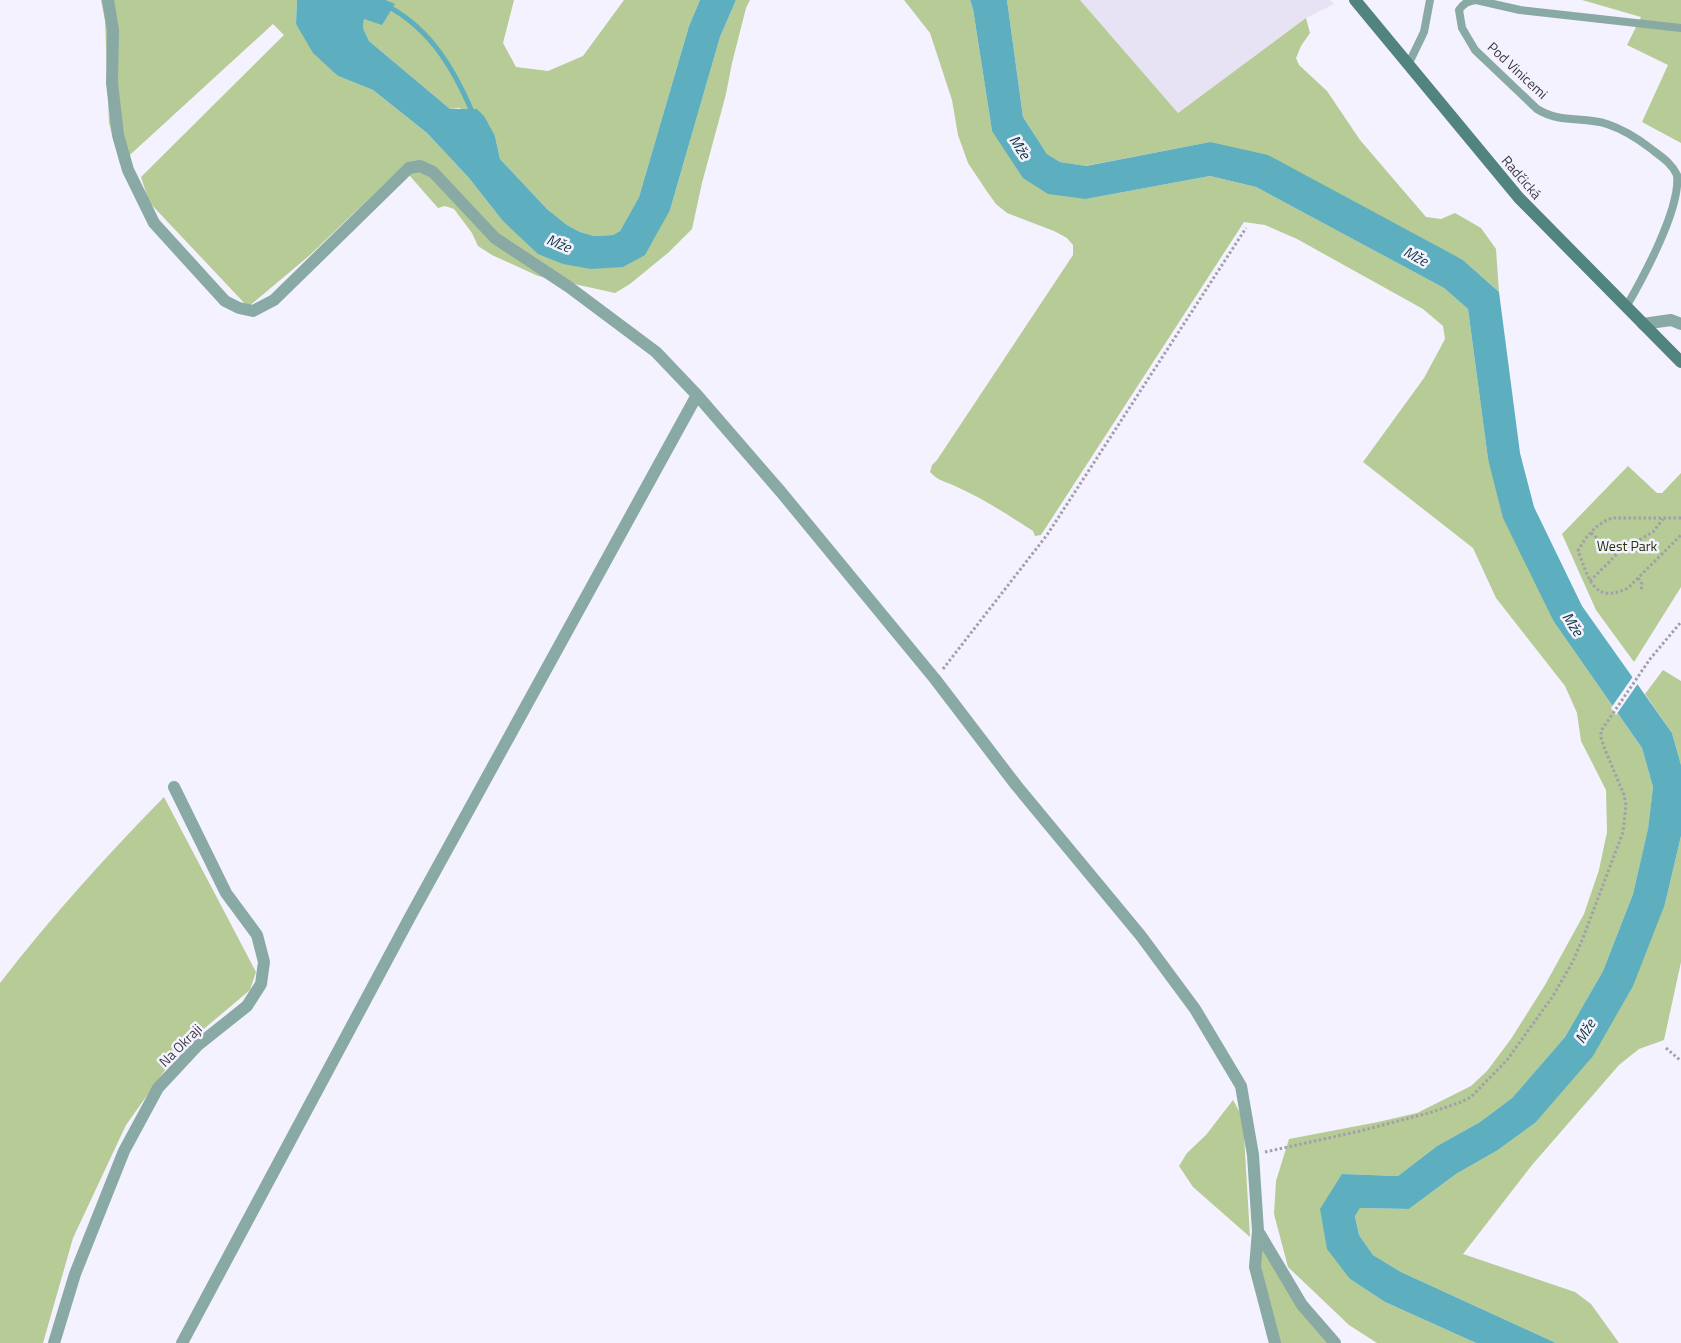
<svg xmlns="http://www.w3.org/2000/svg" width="1681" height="1343" viewBox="0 0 1681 1343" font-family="'Titillium Web',sans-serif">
<rect width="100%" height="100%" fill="#f5f2ff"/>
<path fill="#e7e3f4" d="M 1080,0 L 1330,0 L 1334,4 L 1306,18 L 1178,113 Z"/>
<path fill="#b6cb96" d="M 101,0 L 297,0 L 296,24 L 338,76 L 373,90 L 427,133 L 469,178 L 502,220 L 563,264 L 670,210 L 720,37 L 736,0 L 750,0 L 746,8 L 732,63 L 726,94 L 702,183 L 692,229 L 669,252 L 630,284 L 615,293 L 538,276 L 492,255 L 478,246 L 472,233 L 454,209 L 445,206 L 438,208 L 402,167 L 310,255 L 248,307 L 149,202 L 141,177 L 284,35 L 273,24 L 120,164 L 109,123 L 105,21 Z
M 386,0 L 514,0 L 503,43 L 516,67 L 548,71 L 583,56 L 624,0 L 700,0 L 689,26 L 639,197 L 620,231 L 613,235 L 594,236 L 580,232 L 567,225 L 547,209 L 500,159 L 495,136 L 460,108 L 450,109 L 369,41 L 363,28 L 364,18 L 394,4 Z
M 904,0 L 970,0 L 973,9 L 992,131 L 1086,199 L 1210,176 L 1256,187 L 1444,288 L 1468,309 L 1488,459 L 1554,622 L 1642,748 L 1653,787 L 1648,830 L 1633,894 L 1603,971 L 1565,1037 L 1512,1098 L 1480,1122 L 1437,1146 L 1398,1176 L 1342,1174 L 1350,1279 L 1385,1302 L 1476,1343 L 1377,1343 L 1349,1325 L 1288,1267 L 1274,1214 L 1276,1181 L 1289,1139 L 1378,1122 L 1417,1113 L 1471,1086 L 1487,1071 L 1511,1039 L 1545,985 L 1584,914 L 1599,870 L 1607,832 L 1606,790 L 1581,741 L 1577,713 L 1565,686 L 1496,598 L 1473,548 L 1363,462 L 1424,378 L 1445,339 L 1443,326 L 1423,309 L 1297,239 L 1265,225 L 1244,222 L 1041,535 L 1035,536 L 1033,531 C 1008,515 984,499 957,487 C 947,482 938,481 930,472 L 932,465 L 937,460 L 1073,255 L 1073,245 L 1067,238 L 1054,231 L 1007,213 L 996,204 L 988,193 L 968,163 L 958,135 L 952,100 L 930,33 Z
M 1007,0 L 1080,0 L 1178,113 L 1306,18 L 1310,33 L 1301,46 L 1296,58 L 1299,65 L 1327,91 L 1360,140 L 1426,217 L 1441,219 L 1455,213 L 1481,228 L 1496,249 L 1499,292 L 1463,260 L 1210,142 L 1085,166 L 1060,162 L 1047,154 L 1023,117 Z
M 1582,0 L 1681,0 L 1681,143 L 1642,122 L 1668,65 L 1627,45 L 1641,17 Z
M 1628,466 L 1657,493 L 1662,493 L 1681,473 L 1681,587 L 1634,662 L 1596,610 L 1562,534 Z
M 1663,670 L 1681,681 L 1681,765 L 1672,733 L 1645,694 Z
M 164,797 L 256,972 L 250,990 L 180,1049 L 126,1125 L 73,1238 L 43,1343 L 0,1343 L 0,983 C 51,917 106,856 164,797 Z
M 1681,836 L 1681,962 L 1664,1040 L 1639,1049 L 1619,1065 L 1532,1165 L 1463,1254 L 1575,1292 L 1591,1304 L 1619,1343 L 1556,1343 L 1401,1272 L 1373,1255 L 1359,1235 L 1355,1215 L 1360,1208 L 1409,1209 L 1456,1174 L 1498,1150 L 1535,1123 L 1665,904 Z
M 1233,1100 L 1243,1118 L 1250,1237 L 1193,1187 L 1179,1166 L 1187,1153 L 1206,1135 Z
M 1258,1231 L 1335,1343 L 1275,1343 L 1255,1267 Z"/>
<path fill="#5dafbf" d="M 297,0 L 386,0 L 395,4 L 382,25 L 364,19 L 363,28 L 369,41 L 450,109 L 477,109 L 484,116 L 495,136 L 500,159 L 547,209 L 567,225 L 580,232 L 594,236 L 613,235 L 620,231 L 639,197 L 689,26 L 700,0 L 736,0 L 720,37 L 670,210 L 645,255 L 623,267 L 591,269 L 563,264 L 538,254 L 502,220 L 469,178 L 427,133 L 373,90 L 338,76 L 313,53 L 296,24 Z
M 970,0 L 1007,0 L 1023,117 L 1047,154 L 1060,162 L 1086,166 L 1210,142 L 1268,155 L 1463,260 L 1499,292 L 1520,453 L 1534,507 L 1582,606 L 1672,733 L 1681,765 L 1681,836 L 1665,904 L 1633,986 L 1593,1056 L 1535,1123 L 1498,1150 L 1456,1174 L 1409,1209 L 1360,1208 L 1355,1216 L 1359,1235 L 1373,1255 L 1401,1272 L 1556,1343 L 1476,1343 L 1385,1302 L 1350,1279 L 1327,1249 L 1320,1209 L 1342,1174 L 1398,1176 L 1437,1146 L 1480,1122 L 1512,1098 L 1565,1037 L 1603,971 L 1633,894 L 1648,829 L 1653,787 L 1642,748 L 1554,622 L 1503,518 L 1488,459 L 1468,309 L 1444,288 L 1256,187 L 1210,176 L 1086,199 L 1048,194 L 1023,178 L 992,131 L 973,9 Z"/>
<path fill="#f5f2ff" d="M 1634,675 L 1639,682 L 1616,715 L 1611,708 Z"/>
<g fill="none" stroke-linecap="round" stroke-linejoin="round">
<path stroke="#5dafbf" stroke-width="5" d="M 375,0 C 426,22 452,64 473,114"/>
<path stroke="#a29faa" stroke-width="3" stroke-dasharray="2.5 2.5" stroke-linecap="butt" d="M 1681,518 L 1612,518 C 1597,523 1585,537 1578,551 C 1589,578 1593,605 1628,588 L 1681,535
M 1591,533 L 1617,555
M 1638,578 L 1642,584 L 1641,591
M 1590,581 L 1620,551 L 1653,532 L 1663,519
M 943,669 L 1047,535 L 1246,228
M 1666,1048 L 1681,1061
M 1265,1152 L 1360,1131 L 1432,1112 L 1461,1102 L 1471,1097 L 1507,1060 L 1553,996 L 1573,961 L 1583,938 L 1623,832 L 1626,805 L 1624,795 L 1604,747 L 1601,738 L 1601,731 L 1650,659 L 1681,622"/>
<path stroke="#88a9a4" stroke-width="8" d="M 1408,65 L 1424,32 L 1430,0
M 1626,307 C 1643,278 1681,208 1677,175 C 1671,162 1660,156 1650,148 C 1637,138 1622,129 1607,124 C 1582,116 1561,124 1537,109 L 1475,50 L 1462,28 L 1459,10 C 1464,3 1468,1 1476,0 L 1520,10 L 1681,28"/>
<path stroke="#88a9a4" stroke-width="12" d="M 108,0 L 113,30 L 112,83 L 118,135 L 128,170 L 154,223 L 225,301 L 239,308 L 253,311 L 274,300 L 409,168 L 420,166 L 433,172 L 495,238 L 569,287 L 656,352 L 697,395 L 781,492 L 935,679 L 1016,785 L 1141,936 L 1195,1009 L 1241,1086 L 1253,1155 L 1258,1231 L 1302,1305 L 1335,1343
M 1643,324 L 1671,320 L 1681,324
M 1258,1231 L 1255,1267 L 1275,1343
M 54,1343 L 75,1274 L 124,1151 L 158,1088 L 198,1045 L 247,1006 L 261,984 L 264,962 L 257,935 L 226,893 L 174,787
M 182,1343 L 410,917 L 697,395"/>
<path stroke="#51847e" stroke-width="12" d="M 1355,0 L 1519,198 L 1681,362"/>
</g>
<g text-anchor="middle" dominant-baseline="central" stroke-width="5" stroke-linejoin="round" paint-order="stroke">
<g font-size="14" fill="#3a3841" stroke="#f5f2ff">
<text transform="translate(1518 70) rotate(43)">Pod Vinicemi</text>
<text transform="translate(1522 177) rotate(49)">Radčická</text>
<text transform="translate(180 1045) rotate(-45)">Na Okraji</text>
</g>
<g font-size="14" fill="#263307" stroke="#f5f2ff">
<text x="1627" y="545">West Park</text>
</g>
<g font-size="15" font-style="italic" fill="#0d353d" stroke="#f5f2ff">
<text transform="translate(1020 147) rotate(57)">Mže</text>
<text transform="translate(559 243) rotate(22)">Mže</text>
<text transform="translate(1416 256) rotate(28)">Mže</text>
<text transform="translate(1573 624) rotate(57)">Mže</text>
<text transform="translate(1585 1031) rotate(-59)">Mže</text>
</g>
</g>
</svg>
